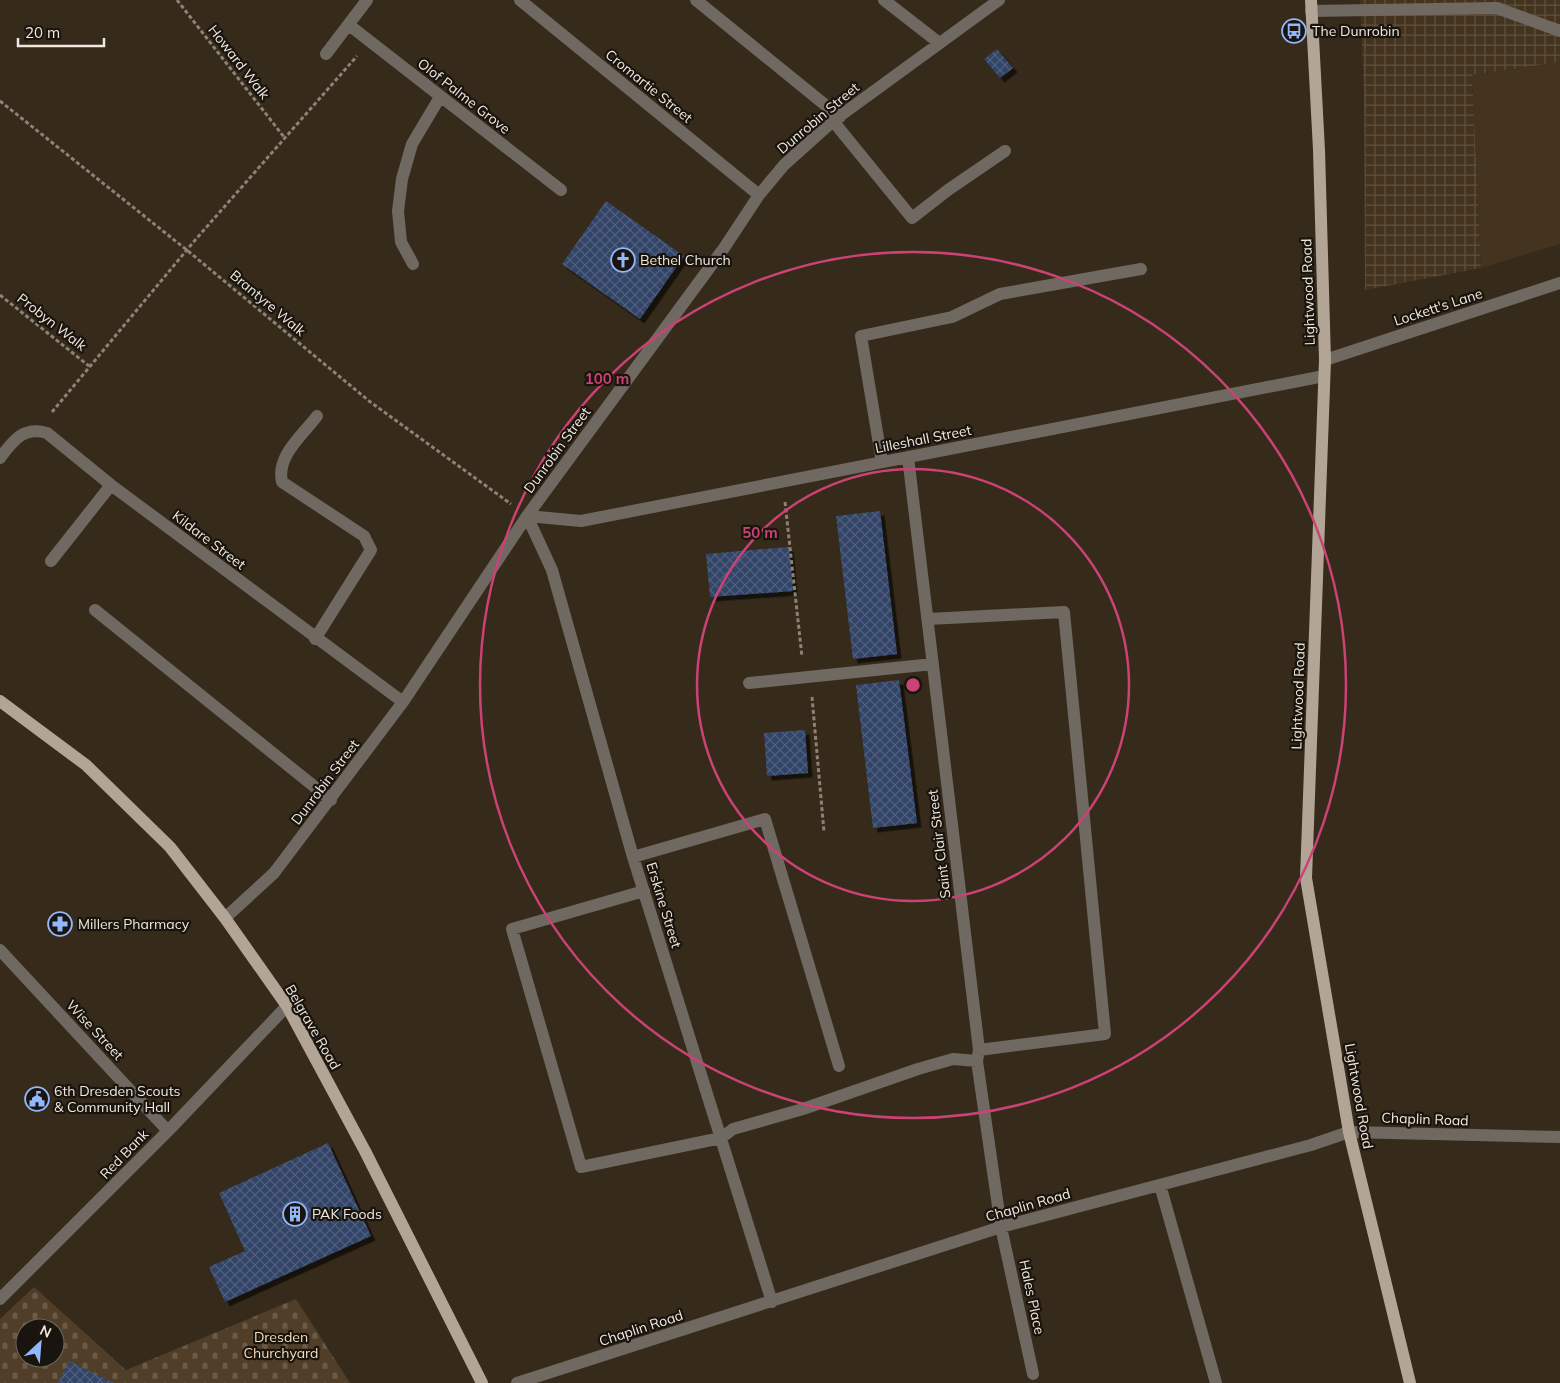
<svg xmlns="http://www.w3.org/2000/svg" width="1560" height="1383" viewBox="0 0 1560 1383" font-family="Mulish,sans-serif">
<defs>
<pattern id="industrial-grid" width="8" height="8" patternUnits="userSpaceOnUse" patternTransform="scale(1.25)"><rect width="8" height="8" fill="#43331f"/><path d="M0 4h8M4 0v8" fill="none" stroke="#5e513f"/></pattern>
<pattern id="cemetery-stones" width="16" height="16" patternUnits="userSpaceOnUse" patternTransform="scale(1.25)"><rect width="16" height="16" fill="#503e28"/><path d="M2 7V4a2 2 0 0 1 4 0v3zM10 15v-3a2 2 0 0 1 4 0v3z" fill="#6a5a47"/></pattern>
<pattern id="building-cross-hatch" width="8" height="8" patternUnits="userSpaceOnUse" patternTransform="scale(1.25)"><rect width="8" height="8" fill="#324467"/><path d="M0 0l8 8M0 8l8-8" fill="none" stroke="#505f7c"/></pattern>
<filter id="shadow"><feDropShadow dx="4.5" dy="4.5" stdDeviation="0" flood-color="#0009"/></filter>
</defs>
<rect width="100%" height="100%" fill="#362a1b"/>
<path fill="#43331f" d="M 1560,62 L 1560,244 L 1481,268 L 1472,75 Z"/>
<path fill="url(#industrial-grid)" d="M 1360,0 L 1560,0 L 1560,62 L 1472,75 L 1481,268 L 1365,290 L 1364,91 Z"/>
<path fill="url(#cemetery-stones)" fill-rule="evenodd" d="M 34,1287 L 126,1370 L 296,1299 L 350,1383 L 0,1383 L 0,1319 ZM 25,1328 L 55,1328 L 55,1358 L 25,1358 Z"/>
<path fill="url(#building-cross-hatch)" filter="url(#shadow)" d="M 997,49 L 1013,68 L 1000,78 L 984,59 Z
M 606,201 L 684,256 L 640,319 L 562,264 Z
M 880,511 L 897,654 L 853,659 L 836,516 Z
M 789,547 L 793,591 L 710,597 L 706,554 Z
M 899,680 L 917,823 L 873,828 L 856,685 Z
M 805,730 L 808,773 L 767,776 L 764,733 Z
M 328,1143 L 371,1236 L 225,1302 L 209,1267 L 245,1251 L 219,1193 Z
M 69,1361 L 114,1383 L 58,1383 Z"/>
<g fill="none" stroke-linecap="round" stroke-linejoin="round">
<path stroke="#8c8276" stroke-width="3" stroke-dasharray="4 2.5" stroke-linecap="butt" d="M 177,0 L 284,137
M 0,101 L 188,251 L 369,401 L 511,504
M 0,295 L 89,366
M 52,412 L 196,239 L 357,56
M 785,502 L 802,657
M 812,697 L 824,832"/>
<path stroke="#6f6962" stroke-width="12" d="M 520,0 L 759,195
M 696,0 L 840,117
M 884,0 L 938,42
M 1311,11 L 1497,8 L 1560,31
M 349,25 L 561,190
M 326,54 L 367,0
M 833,121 L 912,218 L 948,190 L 1005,151
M 413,264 L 401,242 L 398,211 L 402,179 L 412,144 L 440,97
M 1325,360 L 1560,283
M 908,457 L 979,1050 L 977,1061 L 1001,1227 L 1033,1374
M 0,458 C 13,441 23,426 47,433 L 111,485 L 403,702
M 882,462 L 861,336 L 952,317 L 1000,294 L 1141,269
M 51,561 L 111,485
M 95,610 L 331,800
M 928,619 L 1064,612 L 1105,1034 L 979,1050
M 315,639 L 371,550 L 364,536 L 282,482 C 276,456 302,436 317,416
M 749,683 L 933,664
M 633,857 L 765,819 L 839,1066
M 644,891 L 512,929 L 581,1167 L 721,1138 L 733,1129 L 803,1109 L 918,1069 L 953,1059 L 977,1061
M 225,918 L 274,873 L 403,702 L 527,516 L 724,248 L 759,195 L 784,165 L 833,121 L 999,0
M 0,950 L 168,1131
M 1160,1185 L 1216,1383
M 0,1299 L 168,1131 L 287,1006
M 772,1302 L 633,857 L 552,570 L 527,516 L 581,521 L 1324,376
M 517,1383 L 1001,1227 L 1311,1145 L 1349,1132 L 1560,1137"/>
<path stroke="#b2a596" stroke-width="12" d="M 1311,0 L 1319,150 L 1325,360 L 1306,878 L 1349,1132 L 1410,1383
M 0,701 L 86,765 L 170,847 L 225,918 L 287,1006 L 365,1151 L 482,1383"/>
</g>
<g fill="none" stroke="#cb4275" stroke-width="2.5">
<circle cx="913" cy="685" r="216"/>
<circle cx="913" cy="685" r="433"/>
</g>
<defs>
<g id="bus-ring" transform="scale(1.25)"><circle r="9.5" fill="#19140d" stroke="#92b7fd" stroke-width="1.5"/><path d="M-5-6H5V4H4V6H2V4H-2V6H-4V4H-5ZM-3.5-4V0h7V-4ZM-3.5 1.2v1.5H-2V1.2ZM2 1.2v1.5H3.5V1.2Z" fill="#92b7fd"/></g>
<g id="church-ring" transform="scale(1.25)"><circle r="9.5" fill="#19140d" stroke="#92b7fd" stroke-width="1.5"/><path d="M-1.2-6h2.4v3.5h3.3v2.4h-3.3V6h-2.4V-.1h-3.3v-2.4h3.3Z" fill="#92b7fd"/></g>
<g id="pharmacy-ring" transform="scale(1.25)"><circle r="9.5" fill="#19140d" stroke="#92b7fd" stroke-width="1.5"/><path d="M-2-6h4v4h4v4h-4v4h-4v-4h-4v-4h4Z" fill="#92b7fd"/></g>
<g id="civic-ring" transform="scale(1.25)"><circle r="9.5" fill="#19140d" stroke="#92b7fd" stroke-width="1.5"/><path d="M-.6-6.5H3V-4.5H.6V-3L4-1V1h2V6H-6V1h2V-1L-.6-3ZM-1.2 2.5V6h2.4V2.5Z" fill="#92b7fd"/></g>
<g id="building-ring" transform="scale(1.25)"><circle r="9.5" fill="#19140d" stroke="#92b7fd" stroke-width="1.5"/><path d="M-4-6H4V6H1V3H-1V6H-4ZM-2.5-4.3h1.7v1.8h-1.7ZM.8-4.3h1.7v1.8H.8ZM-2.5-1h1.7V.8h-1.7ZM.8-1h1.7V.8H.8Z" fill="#92b7fd"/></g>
</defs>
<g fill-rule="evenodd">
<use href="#bus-ring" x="1294" y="31"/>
<use href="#church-ring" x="623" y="260"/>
<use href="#pharmacy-ring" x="60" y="924"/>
<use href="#civic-ring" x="37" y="1099"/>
<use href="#building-ring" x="295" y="1214"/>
</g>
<g text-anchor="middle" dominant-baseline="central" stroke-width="4.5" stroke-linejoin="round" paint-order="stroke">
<g font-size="14" fill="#f0e8de" stroke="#19140d" text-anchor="start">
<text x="1312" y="31">The Dunrobin</text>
<text x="640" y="260">Bethel Church</text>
<text x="78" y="924">Millers Pharmacy</text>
<text x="54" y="1091">6th Dresden Scouts<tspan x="54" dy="16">&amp; Community Hall</tspan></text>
<text x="312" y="1214">PAK Foods</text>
</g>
<g font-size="14" fill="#f0e8de" stroke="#19140d">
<text transform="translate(239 62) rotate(52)">Howard Walk</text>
<text transform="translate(649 86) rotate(39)">Cromartie Street</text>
<text transform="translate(464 96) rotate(38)">Olof Palme Grove</text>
<text transform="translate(818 118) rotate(-40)">Dunrobin Street</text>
<text transform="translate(1308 292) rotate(-92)">Lightwood Road</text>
<text transform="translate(268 303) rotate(40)">Brantyre Walk</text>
<text transform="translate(1438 307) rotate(-18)">Lockett's Lane</text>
<text transform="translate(52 322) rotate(38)">Probyn Walk</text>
<text transform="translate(923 439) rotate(-11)">Lilleshall Street</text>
<text transform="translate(557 450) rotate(-54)">Dunrobin Street</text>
<text transform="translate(209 540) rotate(37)">Kildare Street</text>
<text transform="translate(1298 696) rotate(-88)">Lightwood Road</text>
<text transform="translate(325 782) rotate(-53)">Dunrobin Street</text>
<text transform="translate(939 844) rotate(-97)">Saint Clair Street</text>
<text transform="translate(664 905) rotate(73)">Erskine Street</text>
<text transform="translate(313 1027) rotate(60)">Belgrave Road</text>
<text transform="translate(95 1030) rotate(47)">Wise Street</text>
<text transform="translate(1359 1096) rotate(80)">Lightwood Road</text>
<text transform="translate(1425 1119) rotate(2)">Chaplin Road</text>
<text transform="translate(124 1154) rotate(-46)">Red Bank</text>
<text transform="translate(1028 1205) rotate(-16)">Chaplin Road</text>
<text transform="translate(1032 1297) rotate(78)">Hales Place</text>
<text transform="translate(641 1328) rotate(-18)">Chaplin Road</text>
</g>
<g font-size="14" fill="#fadcb9" stroke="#19140d">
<text x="281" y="1337">Dresden<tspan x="281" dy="16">Churchyard</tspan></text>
</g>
</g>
<circle cx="913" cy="685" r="8" fill="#cb4275" stroke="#19140d" stroke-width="2.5"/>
<g font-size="15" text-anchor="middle" font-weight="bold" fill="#cb4275" stroke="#19140d" stroke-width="4.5" stroke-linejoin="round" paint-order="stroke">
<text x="607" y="384">100 m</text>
<text x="760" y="538">50 m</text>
</g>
<g transform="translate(40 1343) rotate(26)"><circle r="24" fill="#19140d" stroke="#6f6961"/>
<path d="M0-4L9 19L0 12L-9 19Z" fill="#92b7fd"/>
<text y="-8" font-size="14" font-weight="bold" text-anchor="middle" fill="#f0e8de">N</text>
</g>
<path d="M18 38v8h86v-8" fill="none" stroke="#f0e8de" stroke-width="2.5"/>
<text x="25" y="38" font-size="15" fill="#f0e8de" stroke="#19140d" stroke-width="4" paint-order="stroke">20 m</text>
</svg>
